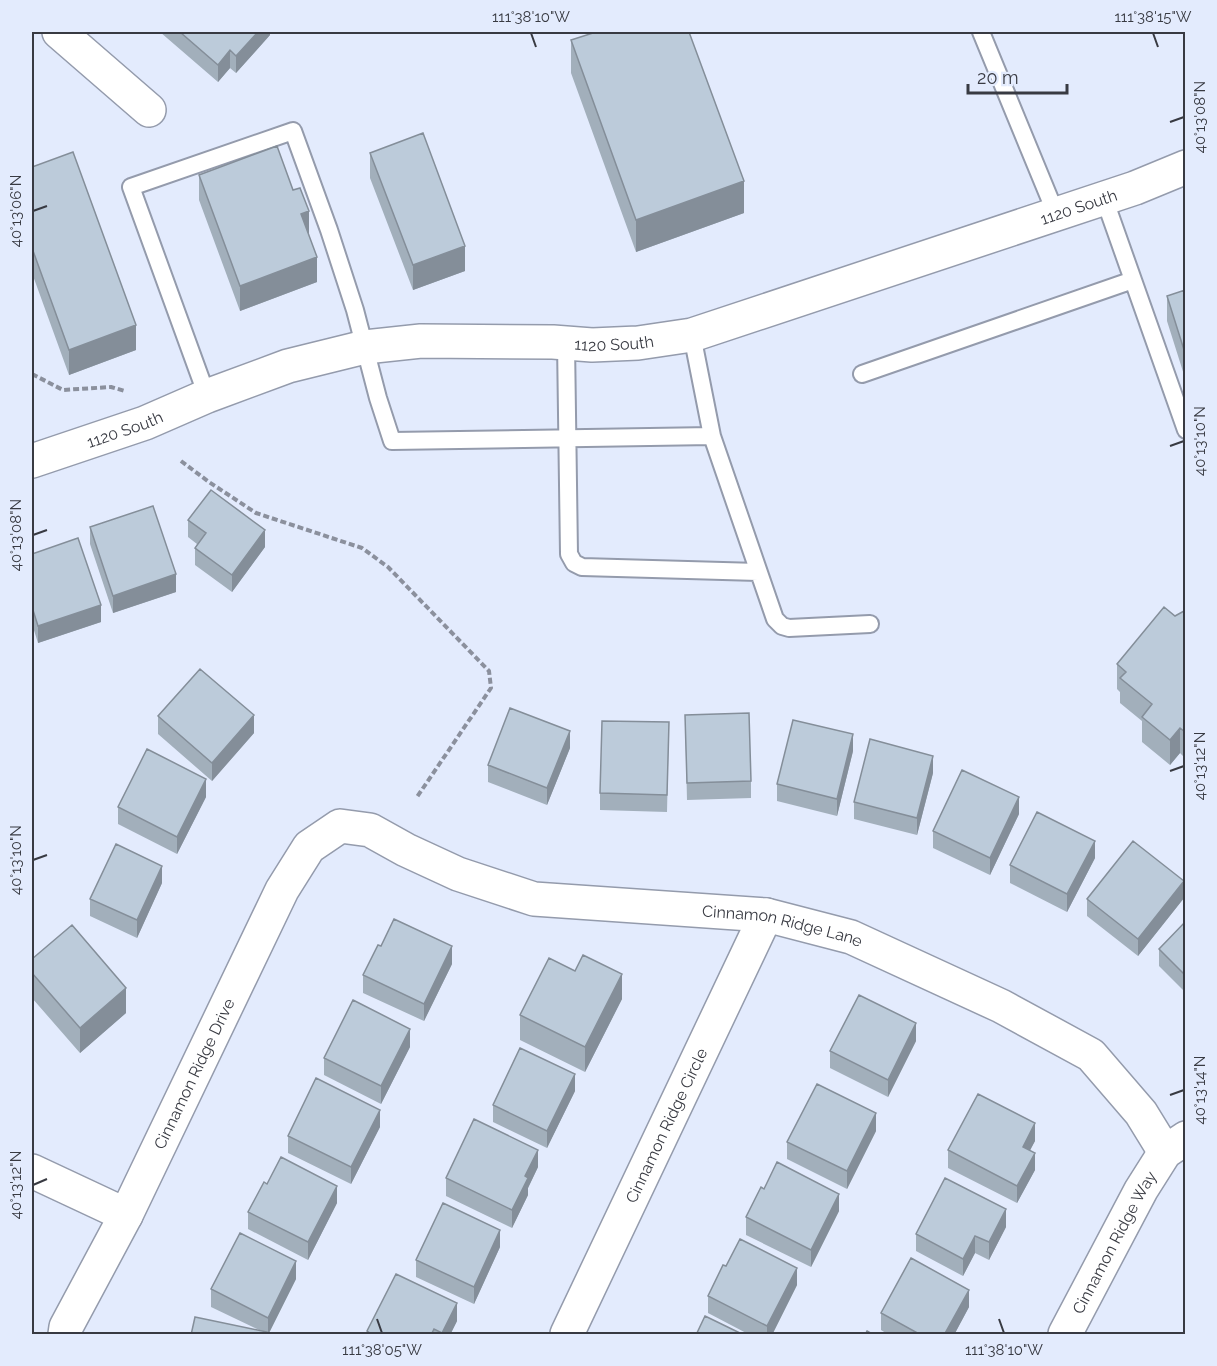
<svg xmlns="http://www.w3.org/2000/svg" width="1217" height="1366" viewBox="0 0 1217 1366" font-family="Raleway,sans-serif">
<rect width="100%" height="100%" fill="#e3ebfd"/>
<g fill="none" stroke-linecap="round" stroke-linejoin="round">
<g stroke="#949bac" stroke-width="20">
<path id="lane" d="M 981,32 L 1056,214
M 1104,198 L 1186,430
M 692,335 L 712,436 L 775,619 L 782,626 L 789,628 L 870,624
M 566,343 L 569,554 L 574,563 L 582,567 L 758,572
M 862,374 L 1133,280
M 207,396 L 131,187 L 293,131 L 329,230 L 355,310 L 378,398 L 392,441 L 712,436"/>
</g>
<g stroke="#949bac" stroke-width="36">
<g id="street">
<path d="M 59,32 L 149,110"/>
<path id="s1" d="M 32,461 L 145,423 L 207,396 L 288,366 L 365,347 L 421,341 L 553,342 L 592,345 L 638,343 L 692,335 L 1135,188 L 1186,167"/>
<path d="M 32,1171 L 126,1215"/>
<path id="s2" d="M 65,1334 L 66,1327 L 126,1215 L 282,890 L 309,847 L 340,826 L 370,830 L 406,850 L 458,874 L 534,899 L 766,915 L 851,937 L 1001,1006 L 1091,1055 L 1141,1113 L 1165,1152"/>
<path id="s3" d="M 567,1334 L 766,915"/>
<path id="s4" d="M 1065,1334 L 1141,1190 L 1165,1152 L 1186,1138"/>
</g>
</g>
<path stroke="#8b909d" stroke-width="4" stroke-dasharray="6 3" stroke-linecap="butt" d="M 32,374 L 63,390 L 111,387 L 125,391
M 181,461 L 209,482 L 256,513 L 362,548 L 388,567 L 489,671 L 491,688 L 417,797"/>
<use href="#lane" stroke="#fff" stroke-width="16"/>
<use href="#street" stroke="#fff" stroke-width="33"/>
</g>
<path fill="#a2afbb" d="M 160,32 L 270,32 L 270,35 L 236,73 L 230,68 L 218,82 Z
M 571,40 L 744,213 L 636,252 L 571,73 Z
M 370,153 L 465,271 L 413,290 L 370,178 Z
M 32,167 L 136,350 L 69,375 L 32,273 Z
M 199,175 L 293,190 L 309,236 L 317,282 L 240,311 L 199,200 Z
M 1185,290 L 1185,378 L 1167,321 L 1167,296 Z
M 188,520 L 265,547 L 232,592 L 195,565 L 195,548 L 197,544 L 188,537 Z
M 90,527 L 176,592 L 113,613 L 90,544 Z
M 32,554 L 101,622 L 38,643 L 32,624 Z
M 1185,612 L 1185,758 L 1180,753 L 1170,765 L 1142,742 L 1142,721 L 1120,703 L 1120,692 L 1117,689 L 1117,664 L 1175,616 Z
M 685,715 L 751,781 L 751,798 L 687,800 Z
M 158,716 L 254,733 L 212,781 L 158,734 Z
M 669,722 L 667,812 L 600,810 L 600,793 Z
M 570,748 L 547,805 L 488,782 L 488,765 Z
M 853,751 L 837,816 L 777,801 L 777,784 Z
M 933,773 L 917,835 L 854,819 L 854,802 Z
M 206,797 L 177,854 L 118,824 L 118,807 Z
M 1019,814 L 990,875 L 933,848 L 933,831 Z
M 1095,858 L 1067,912 L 1010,883 L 1010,865 Z
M 162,883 L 137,938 L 90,916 L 90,899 Z
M 1184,898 L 1138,956 L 1087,916 L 1087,899 Z
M 1185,922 L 1185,992 L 1159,966 L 1159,949 Z
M 32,959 L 126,1013 L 80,1053 L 32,998 Z
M 452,964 L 424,1021 L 363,993 L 363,975 Z
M 575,971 L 622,999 L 585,1072 L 520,1040 L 520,1015 Z
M 916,1041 L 888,1097 L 830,1068 L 830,1051 Z
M 410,1047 L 381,1104 L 324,1075 L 324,1058 Z
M 575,1091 L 547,1148 L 493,1122 L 493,1105 Z
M 380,1127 L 351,1184 L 288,1153 L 288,1136 Z
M 876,1131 L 847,1189 L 787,1159 L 787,1142 Z
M 1035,1141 L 1029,1151 L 1035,1170 L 1017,1203 L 948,1168 L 948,1150 Z
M 538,1167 L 528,1188 L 528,1195 L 512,1228 L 446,1196 L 446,1178 Z
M 764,1189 L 839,1211 L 811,1267 L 746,1235 L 746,1217 Z
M 337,1203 L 308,1260 L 248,1229 L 248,1212 Z
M 1006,1227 L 989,1260 L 975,1253 L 963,1276 L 916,1251 L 916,1234 Z
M 500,1247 L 474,1304 L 416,1277 L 416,1260 Z
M 296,1279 L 268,1335 L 191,1335 L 259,1330 L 211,1307 L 211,1289 Z
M 797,1285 L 772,1335 L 750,1335 L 708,1313 L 708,1296 Z
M 969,1307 L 954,1335 L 889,1335 L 881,1330 L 881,1313 Z
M 457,1321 L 450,1335 L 367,1335 L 367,1331 Z"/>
<path fill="#848e99" d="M 258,32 L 270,32 L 270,35 L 236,73 L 236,56 Z
M 230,50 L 230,68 L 218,82 L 218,65 Z
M 744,181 L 744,213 L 636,252 L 636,220 Z
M 309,211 L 309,236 L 301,214 Z
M 465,246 L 465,271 L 413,290 L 413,265 Z
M 317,257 L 317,282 L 240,311 L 240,286 Z
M 136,325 L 136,350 L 69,375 L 69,350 Z
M 265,530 L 265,547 L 232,592 L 232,575 Z
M 176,574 L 176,592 L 113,613 L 113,596 Z
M 101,605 L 101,622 L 38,643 L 38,626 Z
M 254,715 L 254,733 L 212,781 L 212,763 Z
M 1180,728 L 1180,753 L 1170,765 L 1170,740 Z
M 570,731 L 570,748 L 547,805 L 547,788 Z
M 853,734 L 853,751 L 837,816 L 837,799 Z
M 933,756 L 933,773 L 917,835 L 917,818 Z
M 206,779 L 206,797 L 177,854 L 177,837 Z
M 1019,797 L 1019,814 L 990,875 L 990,858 Z
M 1095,841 L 1095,858 L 1067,912 L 1067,894 Z
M 162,866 L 162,883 L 137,938 L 137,920 Z
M 1184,881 L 1184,898 L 1138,956 L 1138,939 Z
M 452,946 L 452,964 L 424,1021 L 424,1004 Z
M 622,974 L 622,999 L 585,1072 L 585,1047 Z
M 126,988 L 126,1013 L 80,1053 L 80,1028 Z
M 916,1023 L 916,1041 L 888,1097 L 888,1080 Z
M 410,1029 L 410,1047 L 381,1104 L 381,1086 Z
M 575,1074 L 575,1091 L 547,1148 L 547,1131 Z
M 380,1110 L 380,1127 L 351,1184 L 351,1167 Z
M 876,1113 L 876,1131 L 847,1189 L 847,1171 Z
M 1035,1123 L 1035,1141 L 1023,1164 L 1023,1147 Z
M 538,1150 L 538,1167 L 528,1188 L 528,1195 L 512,1228 L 512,1210 L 525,1176 Z
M 1035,1153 L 1035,1170 L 1017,1203 L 1017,1186 Z
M 337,1186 L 337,1203 L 308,1260 L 308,1242 Z
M 839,1194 L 839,1211 L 811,1267 L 811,1250 Z
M 1006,1209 L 1006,1227 L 989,1260 L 989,1242 Z
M 500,1230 L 500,1247 L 474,1304 L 474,1287 Z
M 975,1236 L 975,1253 L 963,1276 L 963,1259 Z
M 296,1261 L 296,1279 L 268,1335 L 268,1318 Z
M 797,1268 L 797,1285 L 772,1335 L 767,1335 L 767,1326 Z
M 969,1290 L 969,1307 L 954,1335 L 944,1335 Z
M 457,1303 L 457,1321 L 450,1335 L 442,1335 L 442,1333 Z"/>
<path fill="#bccbda" stroke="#848e99" stroke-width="1.5" d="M 180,32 L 258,32 L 236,56 L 230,50 L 218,65 Z
M 596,32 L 689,32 L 744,181 L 636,220 L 571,40 Z
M 423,133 L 465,246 L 413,265 L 370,153 Z
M 277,146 L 293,190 L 300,188 L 309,211 L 301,214 L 317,257 L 240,286 L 199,175 Z
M 73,152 L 136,325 L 69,350 L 32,248 L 32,167 Z
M 1185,290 L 1185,353 L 1167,296 Z
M 211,490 L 265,530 L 232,575 L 195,548 L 206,533 L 188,520 Z
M 153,506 L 176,574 L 113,596 L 90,527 Z
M 78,538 L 101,605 L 38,626 L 32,607 L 32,554 Z
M 1164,607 L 1175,616 L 1184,611 L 1185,612 L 1185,732 L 1180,728 L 1170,740 L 1142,717 L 1152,704 L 1120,678 L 1126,672 L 1117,664 Z
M 200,669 L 254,715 L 212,763 L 158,716 Z
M 510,708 L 570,731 L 547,788 L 488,765 Z
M 749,713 L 751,781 L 687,783 L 685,715 Z
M 793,720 L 853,734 L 837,799 L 777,784 Z
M 602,721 L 669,722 L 667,795 L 600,793 Z
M 870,739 L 933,756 L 917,818 L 854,802 Z
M 147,749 L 206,779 L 177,837 L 118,807 Z
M 962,770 L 1019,797 L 990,858 L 933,831 Z
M 1037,812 L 1095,841 L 1067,894 L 1010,865 Z
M 1133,841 L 1184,881 L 1138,939 L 1087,899 Z
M 116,844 L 162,866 L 137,920 L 90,899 Z
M 394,919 L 452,946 L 424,1004 L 363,975 L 378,945 L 381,946 Z
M 1185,922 L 1185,975 L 1159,949 Z
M 72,925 L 126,988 L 80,1028 L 32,973 L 32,959 Z
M 583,955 L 622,974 L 585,1047 L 520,1015 L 549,958 L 575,971 Z
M 859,995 L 916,1023 L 888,1080 L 830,1051 Z
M 353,1000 L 410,1029 L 381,1086 L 324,1058 Z
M 520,1048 L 575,1074 L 547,1131 L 493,1105 Z
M 316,1078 L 380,1110 L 351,1167 L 288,1136 Z
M 817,1084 L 876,1113 L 847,1171 L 787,1142 Z
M 978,1094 L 1035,1123 L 1023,1147 L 1035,1153 L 1017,1186 L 948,1150 Z
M 474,1119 L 538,1150 L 525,1176 L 528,1178 L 512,1210 L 446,1178 Z
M 281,1157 L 337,1186 L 308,1242 L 248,1212 L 264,1182 L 267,1184 Z
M 777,1162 L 839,1194 L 811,1250 L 746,1217 L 761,1187 L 764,1189 Z
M 945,1178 L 1006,1209 L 989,1242 L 975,1236 L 963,1259 L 916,1234 Z
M 443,1203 L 500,1230 L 474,1287 L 416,1260 Z
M 240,1233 L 296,1261 L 268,1318 L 211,1289 Z
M 740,1239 L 797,1268 L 767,1326 L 708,1296 L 723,1265 L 726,1266 Z
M 911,1258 L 969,1290 L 944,1335 L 921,1335 L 881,1313 Z
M 396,1274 L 457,1303 L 442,1333 L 434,1329 L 431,1335 L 373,1335 L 367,1331 Z
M 705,1316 L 744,1335 L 696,1335 Z
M 195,1317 L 267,1332 L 267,1335 L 191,1335 Z
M 867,1331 L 874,1335 L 865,1335 Z"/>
<path fill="none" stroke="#383a42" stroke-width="2" d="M 531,33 L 536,47M 1153,33 L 1158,47M 1170,122 L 1184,117M 33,211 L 47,206M 1170,446 L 1184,441M 33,535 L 47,530M 1170,771 L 1184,766M 33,860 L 47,855M 1170,1095 L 1184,1090M 33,1185 L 47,1179M 377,1319 L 382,1333M 999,1319 L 1004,1333"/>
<g text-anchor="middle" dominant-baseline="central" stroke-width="6" stroke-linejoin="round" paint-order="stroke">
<g font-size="16" fill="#383a42" stroke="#e3ebfd">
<text stroke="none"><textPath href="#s1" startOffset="1088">1120 South</textPath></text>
<text stroke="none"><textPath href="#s1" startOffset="602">1120 South</textPath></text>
<text stroke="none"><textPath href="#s1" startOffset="98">1120 South</textPath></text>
<text stroke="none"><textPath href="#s2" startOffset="1042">Cinnamon Ridge Lane</textPath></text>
<text stroke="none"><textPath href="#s2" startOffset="291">Cinnamon Ridge Drive</textPath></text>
<text stroke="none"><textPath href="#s3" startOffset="231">Cinnamon Ridge Circle</textPath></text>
<text stroke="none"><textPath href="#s4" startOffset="104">Cinnamon Ridge Way</textPath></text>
</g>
</g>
<rect width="1217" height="1366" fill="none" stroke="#e3ebfd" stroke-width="66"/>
<path d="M968 84v9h99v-9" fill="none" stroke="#383a42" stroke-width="3"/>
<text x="977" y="84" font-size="18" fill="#383a42" stroke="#e3ebfd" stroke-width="4.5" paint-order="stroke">20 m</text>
<rect x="33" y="33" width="1151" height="1300" fill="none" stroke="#383a42" stroke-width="2"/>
<g font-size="15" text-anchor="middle" fill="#383a42">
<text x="531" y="22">111°38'10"W</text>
<text x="1153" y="22">111°38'15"W</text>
<text transform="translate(1200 117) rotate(-90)" y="5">40°13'08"N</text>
<text transform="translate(16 211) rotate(-90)" y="5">40°13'06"N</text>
<text transform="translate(1200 441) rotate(-90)" y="5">40°13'10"N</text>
<text transform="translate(16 535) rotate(-90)" y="5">40°13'08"N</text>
<text transform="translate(1200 766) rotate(-90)" y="5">40°13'12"N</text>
<text transform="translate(16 860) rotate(-90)" y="5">40°13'10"N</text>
<text transform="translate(1200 1090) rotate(-90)" y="5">40°13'14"N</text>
<text transform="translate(16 1185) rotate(-90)" y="5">40°13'12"N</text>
<text x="382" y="1355">111°38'05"W</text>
<text x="1004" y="1355">111°38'10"W</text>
</g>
</svg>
